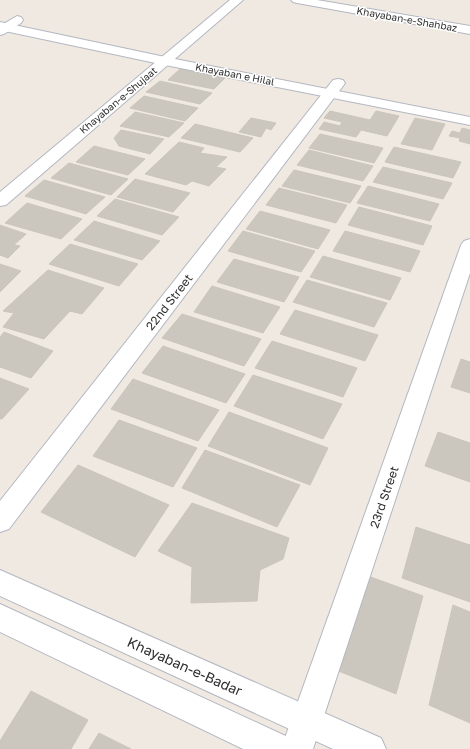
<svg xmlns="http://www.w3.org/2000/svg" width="470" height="749" viewBox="0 0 470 749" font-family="'Golos Text',sans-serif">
<rect width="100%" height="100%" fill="#efe9e1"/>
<path fill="#cbc7bf" stroke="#cbc5ba" d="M 181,68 L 226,77 L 214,89 L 168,80 Z
M 160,81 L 212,93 L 200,104 L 146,92 Z
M 144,96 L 198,108 L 185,121 L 130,108 Z
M 330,111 L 370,120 L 376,111 L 399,116 L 387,136 L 361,130 L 356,137 L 319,129 L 324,122 L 340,126 L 342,122 L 324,118 Z
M 135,112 L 184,123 L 169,137 L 120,126 Z
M 251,118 L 276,123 L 271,130 L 266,128 L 261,137 L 239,132 Z
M 415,118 L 445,124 L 432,150 L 401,144 Z
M 195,124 L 253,138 L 240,152 L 181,138 Z
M 462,128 L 470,130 L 470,144 L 459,141 L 460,138 L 449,136 L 452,131 L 460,133 Z
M 121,130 L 164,139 L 150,154 L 119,146 L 114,138 Z
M 320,134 L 383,148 L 374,163 L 309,148 Z
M 179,142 L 204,148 L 200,153 L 227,157 L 216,167 L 226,169 L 209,186 L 192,181 L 186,185 L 145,174 Z
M 94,146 L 145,159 L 128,175 L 76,162 Z
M 394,147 L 461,162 L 453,178 L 385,162 Z
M 309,150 L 373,166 L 363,181 L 297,165 Z
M 69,163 L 128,179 L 111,195 L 51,178 Z
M 383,167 L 452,183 L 443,199 L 373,182 Z
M 294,170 L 361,186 L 350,203 L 282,186 Z
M 135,179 L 190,193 L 173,212 L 117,197 Z
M 44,180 L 105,197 L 86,214 L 25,196 Z
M 368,186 L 439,204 L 430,221 L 357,203 Z
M 279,188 L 347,205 L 336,223 L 266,205 Z
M 115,199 L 179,217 L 162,235 L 97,216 Z
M 27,203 L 82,219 L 61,239 L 5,223 Z
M 359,207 L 432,226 L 423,245 L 348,225 Z
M 260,211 L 330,230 L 318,249 L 246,229 Z
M 94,221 L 160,241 L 142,260 L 74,240 Z
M 0,225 L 26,234 L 14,245 L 20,246 L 8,258 L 0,255 Z
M 243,231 L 315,251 L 301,272 L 228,251 Z
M 345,231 L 420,251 L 410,272 L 333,251 Z
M 70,244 L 138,264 L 119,286 L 49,264 Z
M 323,256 L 401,278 L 390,300 L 310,277 Z
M 234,259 L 299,277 L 284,302 L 217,282 Z
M 0,264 L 21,271 L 0,292 Z
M 48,270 L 104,288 L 82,314 L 70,311 L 44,339 L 3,327 L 14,313 L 3,311 Z
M 307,280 L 387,303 L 374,327 L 293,302 Z
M 212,286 L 280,307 L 263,333 L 194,312 Z
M 295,310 L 378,335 L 365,361 L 280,334 Z
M 182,314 L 261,339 L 244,366 L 162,338 Z
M 4,332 L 53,351 L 31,378 L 0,367 L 0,337 Z
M 272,341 L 357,368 L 343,397 L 255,368 Z
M 163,346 L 245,374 L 226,403 L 142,373 Z
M 461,359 L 470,362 L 470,393 L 451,387 Z
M 253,375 L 342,404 L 323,439 L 234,406 Z
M 0,378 L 29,389 L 2,419 L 0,419 Z
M 133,379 L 219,410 L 198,441 L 111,409 Z
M 229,412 L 328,448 L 310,485 L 208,446 Z
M 119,420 L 197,448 L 173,487 L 93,456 Z
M 438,432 L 470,443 L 470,482 L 425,466 Z
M 205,450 L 300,485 L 277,527 L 182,488 Z
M 78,465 L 169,505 L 135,557 L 41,512 Z
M 192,503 L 289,538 L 283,559 L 260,570 L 257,601 L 191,603 L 192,567 L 158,551 Z
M 416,527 L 470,545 L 470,602 L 402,578 Z
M 368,576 L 423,596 L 396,694 L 336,670 Z
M 453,605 L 470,612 L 470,723 L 429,705 Z
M 31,691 L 88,720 L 71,749 L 0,749 L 0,741 Z
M 99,733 L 131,749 L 89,749 Z"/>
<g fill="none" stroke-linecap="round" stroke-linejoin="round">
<g stroke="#b4b7c1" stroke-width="2">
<path id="minor" d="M 17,16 L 21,17 L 23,20 L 21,23 L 4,34 L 0,35 L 0,26 Z
M 338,79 L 343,80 L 345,83 L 343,86 L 9,529 L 0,532 L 0,501 L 333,80 Z
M 470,239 L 470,273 L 313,749 L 281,749 L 461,245 L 464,241 Z"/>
</g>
<g stroke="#b4b7c1" stroke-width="2">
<path id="tertiary" d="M 0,22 L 165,57 L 470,117 L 470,125 L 165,65 L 0,30 Z"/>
</g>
<g stroke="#b4b7c1" stroke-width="2">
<path id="secondary" d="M 230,0 L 243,0 L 6,205 L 0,206 L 0,192 Z
M 291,0 L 317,0 L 470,26 L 470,34 L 297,3 L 293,2 Z
M 0,570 L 381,738 L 386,749 L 333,749 L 0,596 Z
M 0,604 L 290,738 L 295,749 L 243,749 L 0,632 Z"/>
</g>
<use href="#minor" fill="#fff" fill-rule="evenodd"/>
<use href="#tertiary" fill="#fff" fill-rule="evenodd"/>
<use href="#secondary" fill="#fff" fill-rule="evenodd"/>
</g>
<g text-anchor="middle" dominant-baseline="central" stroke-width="3" stroke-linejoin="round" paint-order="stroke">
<g font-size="10" fill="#2e2e2e" stroke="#fff">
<text transform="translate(407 19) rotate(10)">Khayaban-e-Shahbaz</text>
<text transform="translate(235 74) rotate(11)">Khayaban e Hilal</text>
<text transform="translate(118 100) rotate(-40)">Khayaban-e-Shujaat</text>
</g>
<g font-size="12" fill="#2e2e2e" stroke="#fff">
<text transform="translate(169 302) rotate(-52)">22nd Street</text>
<text transform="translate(384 497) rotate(-71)">23rd Street</text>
</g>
<g font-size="14" fill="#2e2e2e" stroke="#fff">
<text transform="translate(185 666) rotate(24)">Khayaban-e-Badar</text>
</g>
</g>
</svg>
